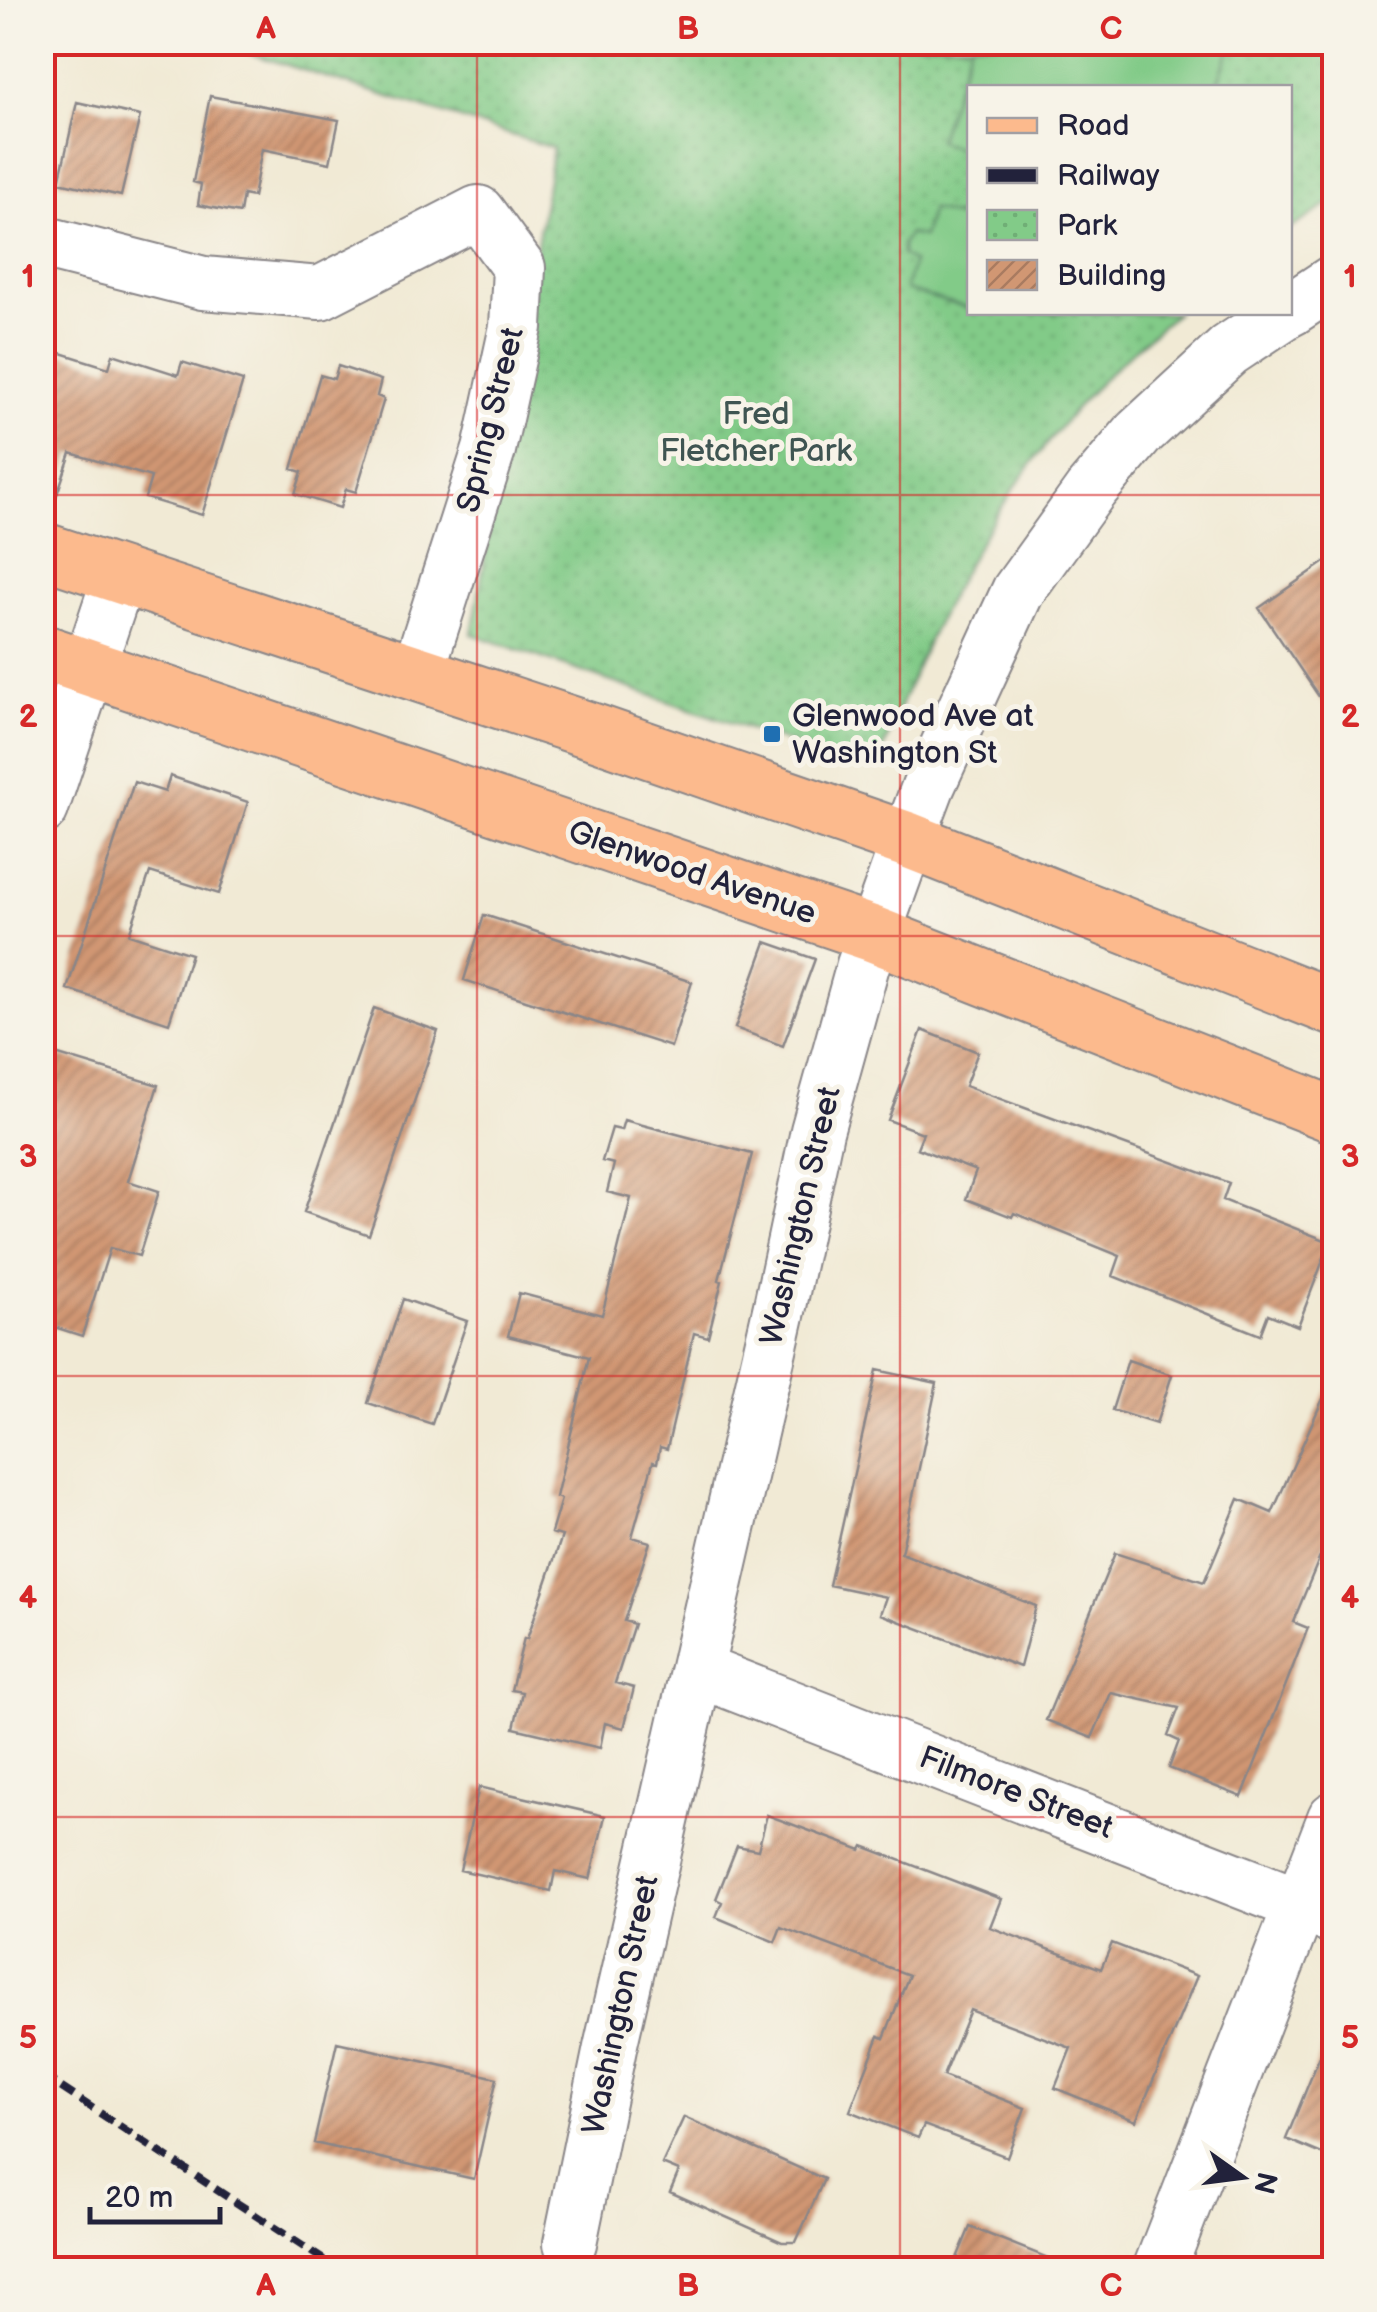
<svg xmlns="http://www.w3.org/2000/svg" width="1377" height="2312" viewBox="0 0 1377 2312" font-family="'Balsamiq Sans',sans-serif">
<defs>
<pattern id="park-dots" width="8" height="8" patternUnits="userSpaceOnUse" patternTransform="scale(2.5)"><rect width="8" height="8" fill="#82cb88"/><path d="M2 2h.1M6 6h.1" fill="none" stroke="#70ae76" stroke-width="1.8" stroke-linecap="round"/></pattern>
<pattern id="building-hatch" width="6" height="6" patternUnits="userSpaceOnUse" patternTransform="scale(2.5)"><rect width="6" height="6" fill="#d19773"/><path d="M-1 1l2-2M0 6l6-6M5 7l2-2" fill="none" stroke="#a97b60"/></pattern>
</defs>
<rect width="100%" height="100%" fill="#f7f3e8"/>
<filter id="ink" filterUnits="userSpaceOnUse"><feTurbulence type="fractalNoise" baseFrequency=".01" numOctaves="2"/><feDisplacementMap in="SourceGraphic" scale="20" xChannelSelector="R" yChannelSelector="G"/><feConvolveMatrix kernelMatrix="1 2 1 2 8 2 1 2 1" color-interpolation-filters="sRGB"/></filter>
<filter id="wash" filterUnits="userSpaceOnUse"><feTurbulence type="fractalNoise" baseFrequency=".0048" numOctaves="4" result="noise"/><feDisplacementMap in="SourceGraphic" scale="40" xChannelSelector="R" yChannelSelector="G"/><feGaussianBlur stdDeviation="2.25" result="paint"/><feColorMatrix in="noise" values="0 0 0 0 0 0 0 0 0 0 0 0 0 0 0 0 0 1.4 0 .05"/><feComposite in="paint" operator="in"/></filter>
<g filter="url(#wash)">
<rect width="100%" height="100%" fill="#f1ead5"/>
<path fill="url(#park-dots)" stroke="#527662" stroke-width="2.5" d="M 216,43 L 1334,43 L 1334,201 L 1290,229 L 1290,88 L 969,88 L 969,312 L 1176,313 C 1142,343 1106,373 1076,408 C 981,519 929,627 878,763 L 857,766 L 472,634 L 553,148 Z"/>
<path fill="#82cb88" stroke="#527662" stroke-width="2.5" d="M 971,43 L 971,42 L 1232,43 L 1216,87 L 969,88 L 969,152 L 938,141 Z
M 931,209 L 969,220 L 969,308 L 905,290 L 913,262 L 902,255 L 902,244 L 909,234 L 923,237 Z"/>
<g id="blocks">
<path fill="url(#building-hatch)" d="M 210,96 L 339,120 L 330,163 L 262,149 L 253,197 L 243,195 L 240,213 L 198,205 L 201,184 L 193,182 Z
M 77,102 L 140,116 L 121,196 L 59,182 Z
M 42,347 L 109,368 L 113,354 L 178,375 L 182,362 L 243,381 L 202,515 L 145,498 L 151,477 L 71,453 L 49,518 L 42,517 Z
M 338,366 L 381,380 L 377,396 L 384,399 L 356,492 L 346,489 L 340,508 L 295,494 L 302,472 L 292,469 L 320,375 L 334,379 Z
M 1334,556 L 1334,719 L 1259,608 Z
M 170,776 L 248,802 L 219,894 L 150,872 L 129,934 L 191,954 L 169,1023 L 67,989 L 134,782 L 165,792 Z
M 484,915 L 692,982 L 671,1047 L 464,980 Z
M 766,942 L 815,959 L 783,1046 L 735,1028 Z
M 374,1008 L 438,1031 L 369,1235 L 304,1212 Z
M 922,1030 L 978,1052 L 965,1086 L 1229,1183 L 1223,1200 L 1330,1242 L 1298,1326 L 1268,1314 L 1260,1335 L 1113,1276 L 1120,1256 L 1014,1213 L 1012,1217 L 966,1199 L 976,1171 L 917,1148 L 923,1133 L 888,1120 Z
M 42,1050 L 158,1085 L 128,1181 L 159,1191 L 139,1256 L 110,1248 L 82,1336 L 42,1323 Z
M 624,1120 L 752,1154 L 719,1280 L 722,1281 L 708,1337 L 694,1333 L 667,1449 L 660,1447 L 657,1463 L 653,1462 L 632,1537 L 650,1542 L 624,1621 L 634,1624 L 615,1683 L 634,1688 L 624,1728 L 605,1723 L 600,1748 L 514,1728 L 522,1692 L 511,1690 L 524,1638 L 527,1639 L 562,1536 L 551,1533 L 561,1499 L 556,1497 L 589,1357 L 508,1336 L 519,1293 L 602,1315 L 631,1198 L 607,1192 L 614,1164 L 602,1161 L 612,1128 L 621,1130 Z
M 403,1299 L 467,1321 L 432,1424 L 368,1403 Z
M 1128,1360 L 1172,1375 L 1156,1424 L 1112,1410 Z
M 877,1370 L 937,1383 L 901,1553 L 1036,1606 L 1020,1667 L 880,1614 L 886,1597 L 829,1585 Z
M 1334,1374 L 1334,1523 L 1293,1622 L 1308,1628 L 1242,1797 L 1169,1768 L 1179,1741 L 1168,1736 L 1179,1708 L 1111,1693 L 1092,1738 L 1046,1720 L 1115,1553 L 1204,1582 L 1239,1499 L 1272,1513 Z
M 479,1787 L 605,1816 L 590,1879 L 555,1871 L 551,1891 L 460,1870 Z
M 767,1815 L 861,1850 L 863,1846 L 1001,1899 L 990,1927 L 1101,1969 L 1112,1943 L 1197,1976 L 1136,2121 L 1055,2088 L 1071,2048 L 970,2010 L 943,2076 L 1025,2108 L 1007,2157 L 924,2125 L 918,2138 L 850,2111 L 879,2036 L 884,2038 L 909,1975 L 781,1927 L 775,1942 L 716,1917 L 722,1902 L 716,1899 L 737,1846 L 758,1850 Z
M 1333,2024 L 1334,2024 L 1334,2159 L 1286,2139 Z
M 337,2042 L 497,2078 L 474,2179 L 314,2143 Z
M 684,2117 L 824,2179 L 796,2242 L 782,2242 L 670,2192 L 679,2171 L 662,2164 Z
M 970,2227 L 1071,2267 L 1071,2270 L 952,2270 Z"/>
</g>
</g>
<g filter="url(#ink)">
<use href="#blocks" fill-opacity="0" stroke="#8a8688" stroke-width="2.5"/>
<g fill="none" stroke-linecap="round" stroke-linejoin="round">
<g stroke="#8a8688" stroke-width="56">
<path id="minor" d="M 42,242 L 203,283 L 320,293 L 478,212 L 519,268 L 516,327 L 489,450 L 417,674
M 1290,310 L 1334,281
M 42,808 L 119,577
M 697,1670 L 1334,1918
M 570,2243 L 610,2048 L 780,1306 L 817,1131 L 863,965 L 908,840 L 928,787 L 1018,591 L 1090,491 L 1139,433 L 1229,350 L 1286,312
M 1159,2270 L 1334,1818"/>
</g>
<g stroke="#8a8688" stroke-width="59">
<path id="major" d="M 42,550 L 598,733 L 908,840 L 1334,1008
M 42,652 L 873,934 L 1334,1115"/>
</g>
<use href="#minor" stroke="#fff" stroke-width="52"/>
<use href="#major" stroke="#fcba8d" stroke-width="55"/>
<path stroke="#22223b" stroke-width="8" stroke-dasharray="15 8" stroke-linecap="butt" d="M 42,2075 L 339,2270"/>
</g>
</g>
<path fill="none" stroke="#d62828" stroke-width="2.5" stroke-opacity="0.55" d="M 477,42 L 477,2270M 900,42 L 900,2270M 42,495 L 1334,495M 42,936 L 1334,936M 42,1376 L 1334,1376M 42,1817 L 1334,1817"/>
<rect fill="#1f6fb2" stroke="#f7f3e8" stroke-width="4" x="762" y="724" width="20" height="20" rx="5"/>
<g text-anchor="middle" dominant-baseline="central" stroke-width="10" stroke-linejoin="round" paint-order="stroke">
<g font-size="32" fill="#3f5552" stroke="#f7f3e8">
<text x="756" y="414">Fred<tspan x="756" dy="37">Fletcher Park</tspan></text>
</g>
<g font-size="32" fill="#22223b" stroke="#f7f3e8">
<text transform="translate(491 420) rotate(-76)">Spring Street</text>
<text transform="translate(692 873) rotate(19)">Glenwood Avenue</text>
<text transform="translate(801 1216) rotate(-77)">Washington Street</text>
<text transform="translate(1016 1793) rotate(21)">Filmore Street</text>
<text transform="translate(621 2005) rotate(-78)">Washington Street</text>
</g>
<g font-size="32" fill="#22223b" stroke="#f7f3e8" text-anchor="start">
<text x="792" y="716">Glenwood Ave at<tspan x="792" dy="37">Washington St</tspan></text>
</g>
</g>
<rect width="1377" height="2312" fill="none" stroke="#f7f3e8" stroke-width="110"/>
<rect x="967" y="85" width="325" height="230" fill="#f7f3e8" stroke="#a29fa3" stroke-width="2.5"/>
<rect x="987" y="118" width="50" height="15" fill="#fcba8d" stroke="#a29fa3" stroke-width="2.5"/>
<text x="1057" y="135" font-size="30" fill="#22223b">Road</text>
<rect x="987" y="168" width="50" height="15" fill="#22223b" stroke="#a29fa3" stroke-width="2.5"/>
<text x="1057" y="185" font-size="30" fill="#22223b">Railway</text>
<rect x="987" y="210" width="50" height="30" fill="url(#park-dots)" stroke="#a29fa3" stroke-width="2.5"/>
<text x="1057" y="235" font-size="30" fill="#22223b">Park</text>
<rect x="987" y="260" width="50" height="30" fill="url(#building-hatch)" stroke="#a29fa3" stroke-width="2.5"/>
<text x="1057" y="285" font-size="30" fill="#22223b">Building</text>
<g transform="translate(1242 2177) rotate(104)" stroke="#f7f3e8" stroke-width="8" paint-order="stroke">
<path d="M0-8L18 38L0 25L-18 38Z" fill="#22223b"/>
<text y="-15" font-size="28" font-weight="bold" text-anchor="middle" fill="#22223b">N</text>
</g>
<path d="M90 2207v15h130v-15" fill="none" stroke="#22223b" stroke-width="5"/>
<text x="105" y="2207" font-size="30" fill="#22223b" stroke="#f7f3e8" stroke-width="8" paint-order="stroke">20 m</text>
<rect x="55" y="55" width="1267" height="2202" fill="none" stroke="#d62828" stroke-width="4"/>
<g font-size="32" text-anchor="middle" font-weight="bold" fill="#d62828">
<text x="266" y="39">A</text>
<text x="688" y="39">B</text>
<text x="1111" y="39">C</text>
<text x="28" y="287">1</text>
<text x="1350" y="287">1</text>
<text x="28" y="727">2</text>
<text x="1350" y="727">2</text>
<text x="28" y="1167">3</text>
<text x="1350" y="1167">3</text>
<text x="28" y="1608">4</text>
<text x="1350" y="1608">4</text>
<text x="28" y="2048">5</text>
<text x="1350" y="2048">5</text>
<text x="266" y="2296">A</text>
<text x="688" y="2296">B</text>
<text x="1111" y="2296">C</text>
</g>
</svg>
